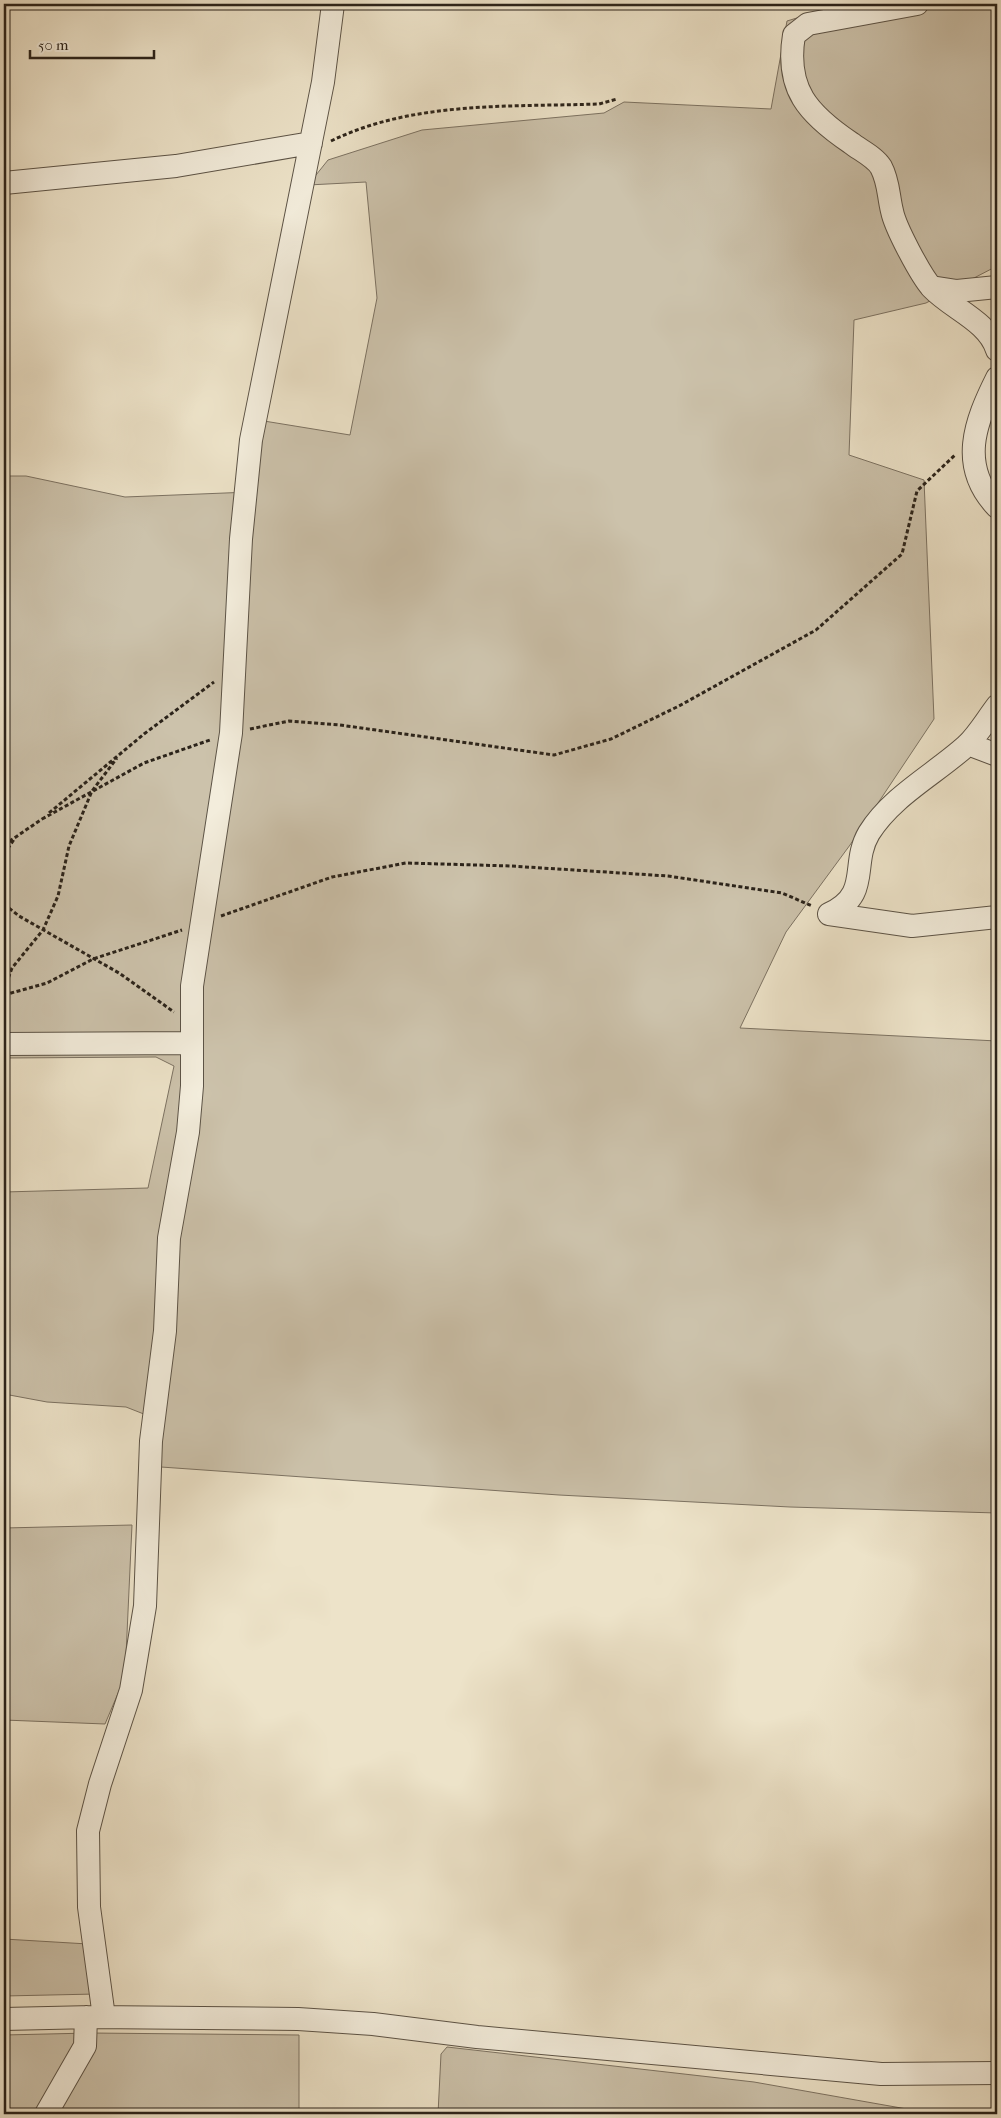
<svg xmlns="http://www.w3.org/2000/svg" width="1001" height="2118" viewBox="0 0 1001 2118" font-family="'IM FELL French Canon',serif">
<rect width="100%" height="100%" fill="#ede3c9"/>
<filter id="stains"><feTurbulence type="fractalNoise" baseFrequency=".004" numOctaves="4"/><feColorMatrix values="0 0 0 0 .2 0 0 0 0 .09 0 0 0 0 .02 0 0 0 .5 -.17"/></filter>
<radialGradient id="worn" r=".72"><stop offset=".6" stop-color="#630" stop-opacity="0"/><stop offset="1" stop-color="#630" stop-opacity=".3"/></radialGradient>
<path fill="#ccc2ab" stroke="#7c7262" d="M 843,4 L 997,4 L 997,266 L 926,303 L 854,320 L 849,455 L 924,480 L 934,719 L 850,845 L 786,932 L 740,1028 L 997,1041 L 997,1513 L 790,1507 L 559,1495 L 161,1467 L 159,1420 L 126,1407 L 47,1402 L 4,1394 L 4,1192 L 148,1188 L 174,1066 L 156,1057 L 4,1058 L 4,476 L 26,476 L 125,497 L 250,492 L 264,421 L 350,435 L 377,298 L 366,182 L 308,185 L 328,160 L 422,130 L 604,113 L 624,102 L 771,109 L 787,21 Z
M 132,1525 L 125,1677 L 105,1724 L 4,1720 L 4,1528 Z
M 4,1939 L 88,1944 L 96,1994 L 4,1996 Z
M 90,2033 L 299,2035 L 299,2114 L 4,2114 L 4,2035 Z
M 447,2047 L 754,2082 L 935,2114 L 438,2114 L 441,2054 Z"/>
<g fill="none" stroke-linecap="round" stroke-linejoin="round">
<g stroke="#5c5346" stroke-width="24">
<path id="minor" d="M 917,4 L 808,24 L 794,35 C 785,89 808,114 851,143 C 860,150 875,157 881,167 C 889,182 888,195 892,211 C 895,227 921,276 932,288 C 952,309 988,321 997,350
M 4,183 L 176,166 L 311,143
M 931,287 L 957,291 L 997,287
M 997,378 C 975,422 958,466 997,507
M 968,744 L 997,755
M 829,914 C 872,894 850,865 869,833 C 892,796 935,774 966,746 C 978,735 987,719 997,706
M 829,914 L 912,926 L 997,917
M 4,1044 L 192,1043
M 104,2017 L 89,1907 L 88,1831 L 100,1784 L 131,1690 L 145,1606 L 151,1441 L 165,1331 L 169,1238 L 188,1132 L 192,1086 L 192,986 L 231,733 L 241,539 L 251,440 L 323,82 L 333,4
M 4,2019 L 93,2017 L 298,2019 L 373,2024 L 477,2037 L 881,2074 L 997,2073
M 46,2114 L 85,2046 L 86,2017"/>
</g>
<path stroke="#2b231a" stroke-width="3" stroke-dasharray="4 2.5" stroke-linecap="butt" d="M 331,141 C 413,101 509,107 599,104 L 617,99
M 250,729 L 289,721 L 340,725 L 554,755 L 611,739 L 679,706 L 816,630 L 902,554 L 917,491 L 956,454
M 49,813 L 144,734 L 214,682
M 42,819 L 144,763 L 210,740
M 4,845 L 42,819
M 4,854 L 15,838
M 4,904 L 19,916 L 119,973 L 174,1012
M 221,916 L 332,877 L 406,863 L 511,866 L 668,876 L 782,893 L 812,906
M 4,990 L 12,968 L 43,930 L 58,896 L 69,846 L 92,791 L 117,758
M 4,995 L 47,983 L 93,959 L 182,930"/>
<use href="#minor" stroke="#f3eddc" stroke-width="22"/>
</g>
<rect width="1001" height="2118" fill="none" stroke="#ede3c9" stroke-width="20"/>
<rect x="5" y="5" width="991" height="2108" fill="none" stroke="#2b231a" stroke-width="2.5"/>
<rect x="10" y="10" width="981" height="2098" fill="none" stroke="#2b231a"/>
<path d="M30 50v8h124v-8" fill="none" stroke="#2b231a" stroke-width="2.5"/>
<text x="38" y="50" font-size="15" fill="#2b231a" stroke="#f3eddc" stroke-width="4" paint-order="stroke">50 m</text>
<rect width="100%" height="100%" filter="url(#stains)"/>
<rect width="100%" height="100%" fill="url(#worn)"/>
</svg>
